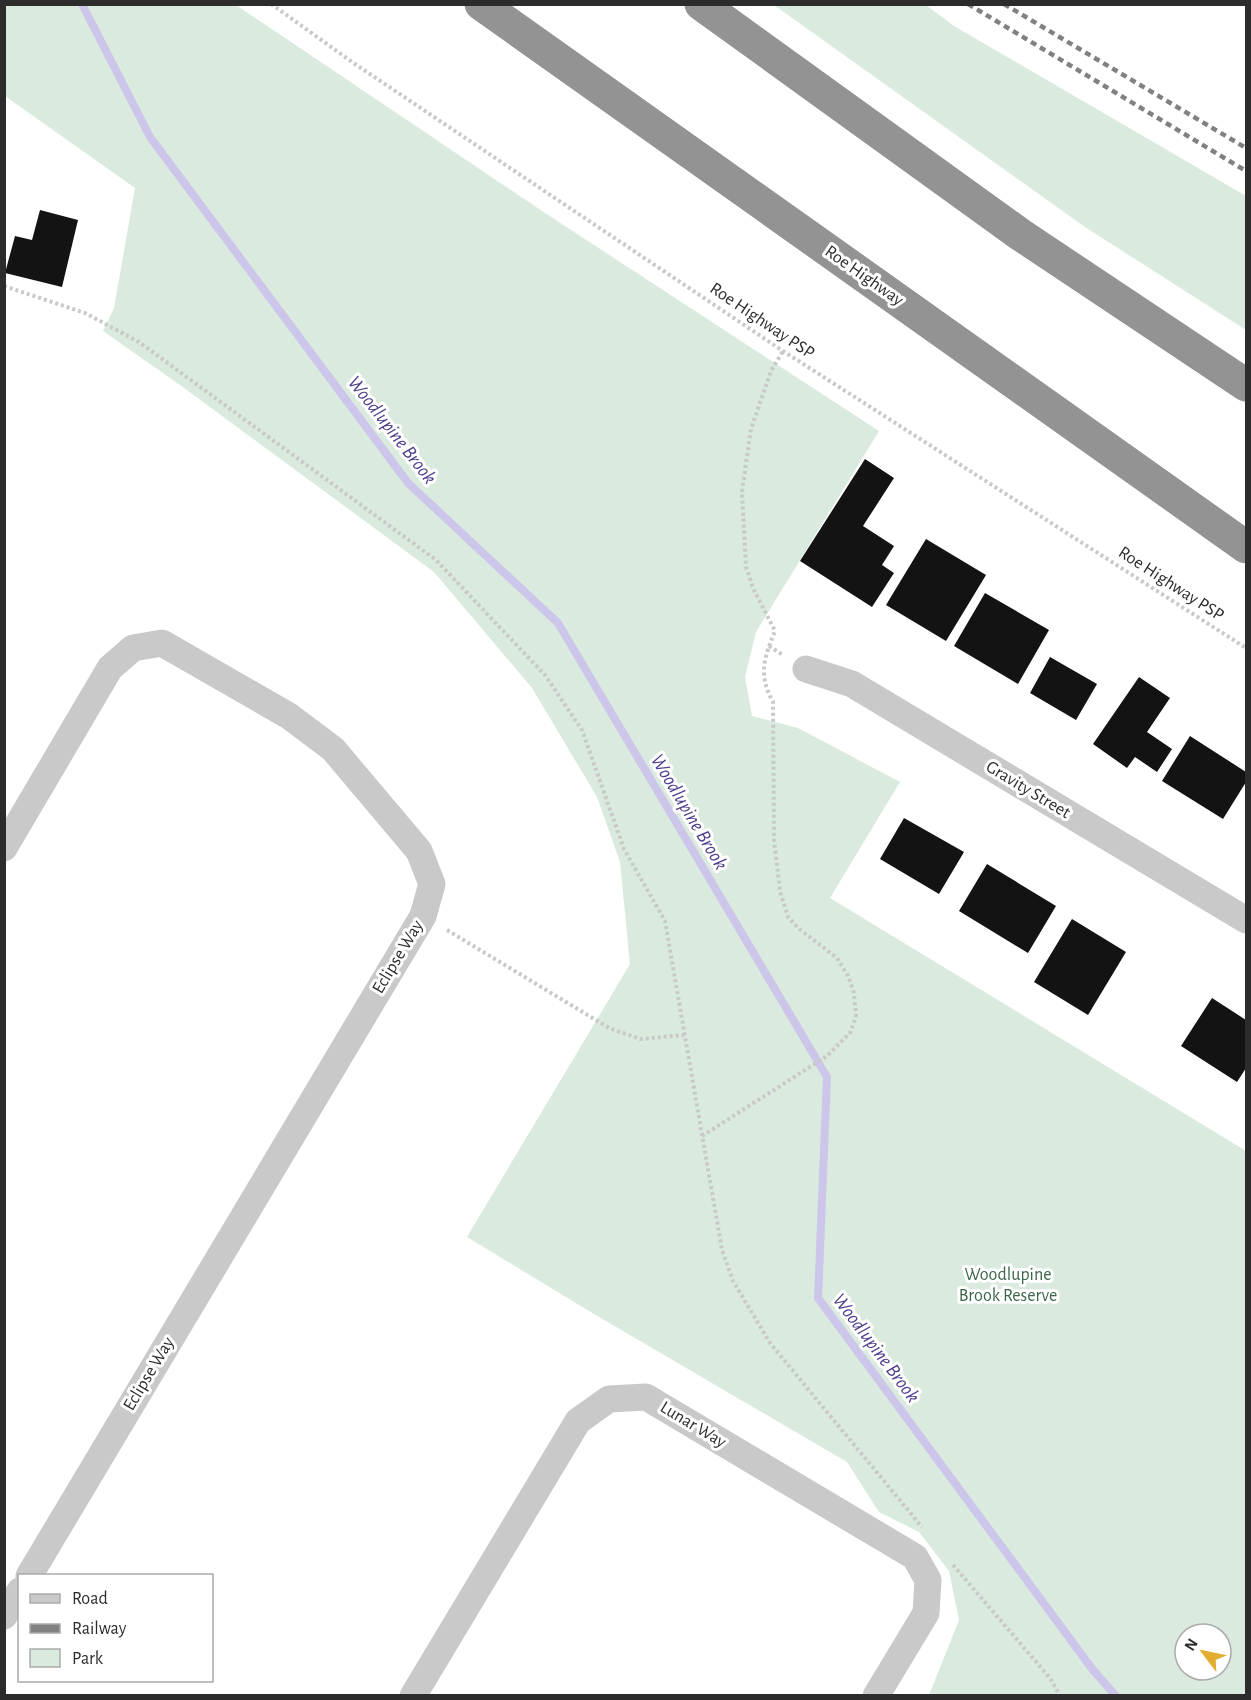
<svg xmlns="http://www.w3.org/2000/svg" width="1251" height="1700" viewBox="0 0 1251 1700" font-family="'Alegreya Sans',sans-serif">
<rect width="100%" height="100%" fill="#fff"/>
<path fill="#daeade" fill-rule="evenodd" d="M 5,4 L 236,5 L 545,213 L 879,431 L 756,632 L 745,677 L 752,716 L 798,728 L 900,782 L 830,898 L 1246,1151 L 1246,1695 L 929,1695 L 959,1620 L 949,1571 L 919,1532 L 879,1512 L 847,1462 L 594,1314 L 467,1237 L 630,964 L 620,862 L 597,797 L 532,688 L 434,572 L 180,385 L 103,331 L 114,308 L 135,188 L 5,96 ZM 1185,1634 L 1221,1634 L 1221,1670 L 1185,1670 Z
M 774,5 L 926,5 L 954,26 L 1246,196 L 1246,330 L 1085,227 Z"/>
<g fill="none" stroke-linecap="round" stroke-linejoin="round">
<path stroke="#ccc6ea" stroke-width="8" d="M 82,4 L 150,137 L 408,483 L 558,623 L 827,1077 L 818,1298 L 1093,1670 L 1116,1696"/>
</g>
<path fill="#131313" d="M 40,210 L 78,220 L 62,287 L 5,273 L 15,236 L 32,240 Z
M 865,459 L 894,478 L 863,526 L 894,546 L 882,565 L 894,573 L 872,607 L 800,561 Z
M 926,539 L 986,575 L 946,641 L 886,605 Z
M 985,593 L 1049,630 L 1018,684 L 954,646 Z
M 1050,657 L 1097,684 L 1076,720 L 1030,693 Z
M 1139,677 L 1170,698 L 1147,732 L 1172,749 L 1157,772 L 1135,757 L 1127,768 L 1093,744 Z
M 1190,736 L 1246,772 L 1246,782 L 1223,819 L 1162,781 Z
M 904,818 L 964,852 L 939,894 L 880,859 Z
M 987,864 L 1056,906 L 1028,953 L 959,911 Z
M 1072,919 L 1126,952 L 1088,1015 L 1034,982 Z
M 1212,998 L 1246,1020 L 1246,1068 L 1237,1082 L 1181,1046 Z"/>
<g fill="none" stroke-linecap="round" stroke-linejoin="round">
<path stroke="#c9c9c9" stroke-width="4" stroke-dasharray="3 3" stroke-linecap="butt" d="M 271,4 L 355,64 L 783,351 L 1246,648
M 4,286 L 85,313 L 139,342 L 436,560 L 545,675 L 582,730 L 624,849 L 665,921 L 722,1250 L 733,1281 L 770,1343 L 922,1527
M 769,646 L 783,655
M 447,930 L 609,1028 L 640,1039 L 684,1035
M 702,1136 L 827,1056 L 850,1033 L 856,1017 L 854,993 L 848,976 L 837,958 L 798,928 L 788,917 L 780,891 L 774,840 L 773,702 C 758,675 764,658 775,631 L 754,590 L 746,567 L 742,492 L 751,429 L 771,371 L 783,351
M 953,1565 L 1050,1678 L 1060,1696"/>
<path stroke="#c9c9c9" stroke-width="27" d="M 806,669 L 852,684 L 1246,920
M 4,848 L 110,668 L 133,648 L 162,643 L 289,716 L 333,749 L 419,851 L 432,884 L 423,916 L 29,1576
M 4,1616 L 20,1591
M 413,1696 L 578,1421 L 609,1399 L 646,1397 L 915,1557 L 928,1580 L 926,1613 L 876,1696"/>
<path stroke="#939393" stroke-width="33" d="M 481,4 L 1246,547
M 701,4 L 1021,235 L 1246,385"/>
<path stroke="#818181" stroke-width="4.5" stroke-dasharray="6 4.5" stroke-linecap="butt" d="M 968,4 L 1246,171
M 1004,4 L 1246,148"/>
</g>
<g text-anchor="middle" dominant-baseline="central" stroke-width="6" stroke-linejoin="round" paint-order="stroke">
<g font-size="18" fill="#2c2c2c" stroke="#fff">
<text transform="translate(864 276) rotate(35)">Roe Highway</text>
<text transform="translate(762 321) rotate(34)">Roe Highway PSP</text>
<text transform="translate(1171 584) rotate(33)">Roe Highway PSP</text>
<text transform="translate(1028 790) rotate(31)">Gravity Street</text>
<text transform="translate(398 957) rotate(-59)">Eclipse Way</text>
<text transform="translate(149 1374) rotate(-59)">Eclipse Way</text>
<text transform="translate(693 1425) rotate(31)">Lunar Way</text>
</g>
<g font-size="18" fill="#3b6649" stroke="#fff">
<text x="1008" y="1275">Woodlupine<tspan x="1008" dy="21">Brook Reserve</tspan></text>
</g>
<g font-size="20" font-style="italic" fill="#4a3d8c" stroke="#fff">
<text transform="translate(392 430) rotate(52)">Woodlupine Brook</text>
<text transform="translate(689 812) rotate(59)">Woodlupine Brook</text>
<text transform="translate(876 1348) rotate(53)">Woodlupine Brook</text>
</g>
</g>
<rect width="1251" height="1700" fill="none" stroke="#2c2c2c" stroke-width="12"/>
<rect x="18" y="1574" width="195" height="108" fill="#ffffff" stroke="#ababab" stroke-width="1.5"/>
<rect x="30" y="1594" width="30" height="9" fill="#c9c9c9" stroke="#ababab" stroke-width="1.5"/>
<text x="72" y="1604" font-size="18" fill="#2c2c2c">Road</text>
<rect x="30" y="1624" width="30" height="9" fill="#818181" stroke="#ababab" stroke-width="1.5"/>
<text x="72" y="1634" font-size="18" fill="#2c2c2c">Railway</text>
<rect x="30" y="1649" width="30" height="18" fill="#daeade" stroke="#ababab" stroke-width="1.5"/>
<text x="72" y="1664" font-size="18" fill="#2c2c2c">Park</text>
<g transform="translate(1203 1652) rotate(302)"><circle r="28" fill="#ffffff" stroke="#ababab" stroke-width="1.5"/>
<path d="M0-4.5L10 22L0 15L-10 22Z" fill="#e1ae31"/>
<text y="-9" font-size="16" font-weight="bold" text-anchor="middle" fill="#2c2c2c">N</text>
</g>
</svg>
